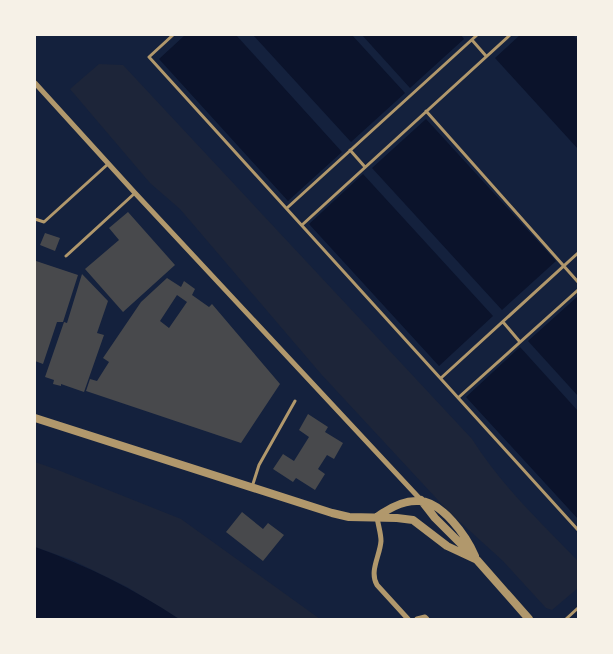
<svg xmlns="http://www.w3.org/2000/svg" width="613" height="654" viewBox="0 0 613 654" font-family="'Noto Serif',serif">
<rect width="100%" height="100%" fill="#14213d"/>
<path fill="#1d2539" d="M 99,64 L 123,65 L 472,439 C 501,485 540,522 578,561 L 578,588 L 552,610 L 546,608 L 503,561 L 449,512 L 321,374 L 180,209 L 150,183 L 70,89 Z
M 35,462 L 58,470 L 181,519 L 320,619 L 179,619 L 127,587 L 72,560 L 35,547 Z"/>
<path fill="#0b132b" d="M 185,35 L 236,35 L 342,152 L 288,201 L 159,59 Z
M 253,35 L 352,35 L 405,93 L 351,142 Z
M 362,35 L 461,35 L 464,39 L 410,88 Z
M 520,35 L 573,35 L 578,40 L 578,149 L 495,58 Z
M 426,119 L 556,261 L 502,310 L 372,168 Z
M 363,174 L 493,316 L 439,366 L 309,224 Z
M 578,296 L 578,396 L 528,341 Z
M 520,347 L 578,411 L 578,519 L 466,397 Z
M 35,547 C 86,565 134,589 179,619 L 35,619 Z"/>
<path fill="#48494c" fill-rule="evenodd" d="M 128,212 L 175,265 L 123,312 L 85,269 L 119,240 L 109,228 Z
M 45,233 L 60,238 L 55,251 L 40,245 Z
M 36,261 L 78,275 L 63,322 L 57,322 L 43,364 L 35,361 L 35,266 Z
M 82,274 L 108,301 L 97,333 L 104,335 L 84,392 L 61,384 L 61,386 L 53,384 L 54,380 L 45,377 L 64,322 L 67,323 Z
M 167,278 L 181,287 L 184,281 L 195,289 L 192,295 L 209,307 L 212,304 L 280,384 L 241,443 L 86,391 L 90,379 L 97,381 L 109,362 L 103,358 L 141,302 ZM 177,295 L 187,302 L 169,328 L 160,321 Z
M 308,414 L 328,427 L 325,432 L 343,443 L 334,459 L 327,455 L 318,469 L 325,474 L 315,490 L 296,478 L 293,482 L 273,469 L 283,454 L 294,461 L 309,437 L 299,430 Z
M 242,512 L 263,529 L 268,523 L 284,535 L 263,561 L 226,532 Z"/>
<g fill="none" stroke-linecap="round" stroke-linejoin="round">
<path stroke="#b1986c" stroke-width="3" d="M 173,35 L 149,57 L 578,530
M 472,40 L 486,56
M 426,111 L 578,282
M 350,150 L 365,167
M 287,208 L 477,35
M 35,219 L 44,222 L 108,164
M 302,225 L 510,35
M 66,256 L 135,193
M 503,322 L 520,342
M 441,378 L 578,253
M 459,397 L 578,290
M 252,487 L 259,465 L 295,401
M 566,619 L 578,608"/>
<path stroke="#b1986c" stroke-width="5" d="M 35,83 L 135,193 L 421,500
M 377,517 C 378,525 381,533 381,541 C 380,556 369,571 377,585 L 408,619
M 417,619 L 425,617 L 427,619"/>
<path stroke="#b1986c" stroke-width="8" d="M 35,418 L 332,513 L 349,517 L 397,518 L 413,520 L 447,546 L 477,560
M 421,500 L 435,518 L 477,560 L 529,619
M 377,517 C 389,508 404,500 419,501 C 442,501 467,537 475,556"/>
</g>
<rect width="613" height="654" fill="none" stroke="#f6f1e7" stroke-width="72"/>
</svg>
